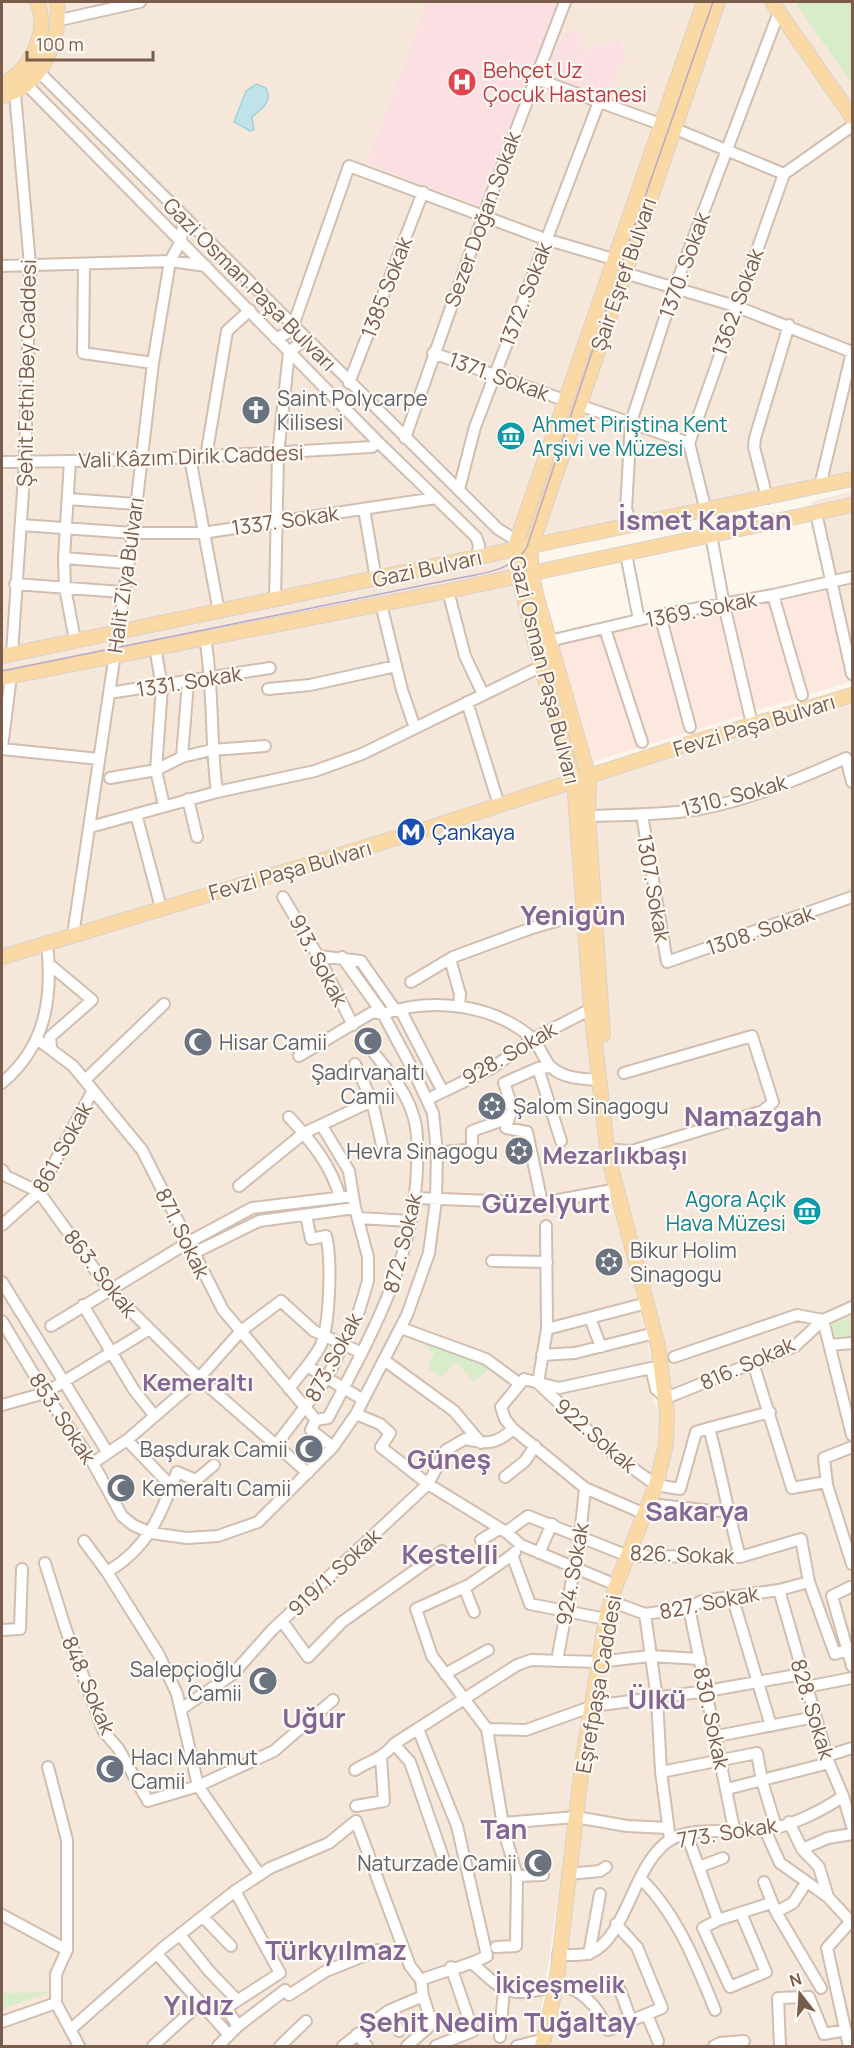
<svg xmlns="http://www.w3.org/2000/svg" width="854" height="2048" viewBox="0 0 854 2048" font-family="Manrope,sans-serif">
<rect width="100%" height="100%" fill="#fdf6ec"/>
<path fill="#f5e8da" d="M 2,2 L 852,2 L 852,471 L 502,545 L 568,778 L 572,865 L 600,1143 L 651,1359 L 644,1373 L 663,1423 L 657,1460 L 602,1602 L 539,2025 L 531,2046 L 2,2046 Z
M 852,491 L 852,658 L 811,502 Z
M 852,701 L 852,2046 L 534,2046 L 557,1971 L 595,1695 L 665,1423 L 622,1213 L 589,980 L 580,779 Z"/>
<path fill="#fde8e0" d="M 832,578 L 852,661 L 852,681 L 592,762 L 555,636 Z"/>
<path fill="#fbdfe3" d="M 428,2 L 558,2 L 479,206 L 367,163 Z
M 566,30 L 581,34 L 583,50 L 587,51 L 619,40 L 627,66 L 620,65 L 605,100 L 549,75 L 555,62 L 552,60 Z"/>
<path fill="#d8ecc9" d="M 795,2 L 852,2 L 852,84 Z
M 852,1317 L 852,1342 L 830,1344 L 828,1325 Z
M 418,1334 L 482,1358 L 489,1369 L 474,1382 L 456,1362 L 442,1377 L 429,1369 L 430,1359 L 435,1354 L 416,1339 Z
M 50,1992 L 2,2009 L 2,1993 Z"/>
<path fill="#bfe3e8" stroke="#a5d3da" stroke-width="1.5" d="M 256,84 L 266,88 C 273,102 262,108 252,117 L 254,130 L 250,131 L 234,122 L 246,91 Z"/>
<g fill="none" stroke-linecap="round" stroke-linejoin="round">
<g stroke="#d1beb0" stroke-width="14">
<path id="minor" d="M 60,20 L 140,2
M 39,72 L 498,529 L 516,540
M 534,78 L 660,124
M 27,85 L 378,442 L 476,537 L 479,545 L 477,558
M 673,128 L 784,174
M 84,264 L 83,353 L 153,363
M 2,266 L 170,261 L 206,266
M 618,271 L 735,306 L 852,352 L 820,486
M 276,339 L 287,333 L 293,326 L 349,166 L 545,239 L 627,263
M 433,353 L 564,400
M 349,383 L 423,192
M 579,405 L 689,443
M 405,438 L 484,214 L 565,2
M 206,457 L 227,331 L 250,310
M 190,458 L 219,612
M 70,461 L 64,558 L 65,588 L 75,640
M 2,462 L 141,460 L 372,447 L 378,442
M 459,489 L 475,427 L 599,102
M 767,498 L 754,447 L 755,438 L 789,325
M 68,499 L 136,504
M 364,509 L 376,579
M 706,511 L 689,443 L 784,174 L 852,126
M 816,513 L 852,674
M 21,525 L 133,533 L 202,533 L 436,498
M 632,525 L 626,509 L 631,422 L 675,287 L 779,12
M 711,535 L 724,605 L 752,724
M 64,558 L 127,563
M 627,559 L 639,620
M 15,584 L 122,592
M 448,591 L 465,656 L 483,694
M 773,595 L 802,695
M 275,600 L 278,454 L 289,352 L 302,342 L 309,342
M 381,604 L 402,690 L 415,728
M 660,615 L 690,727
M 605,629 L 642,742
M 205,637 C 214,689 210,740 217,792
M 549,641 L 660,615 L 773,595 L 852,577
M 155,647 L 162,687 L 156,770 L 164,806
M 12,654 L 25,461 L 30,265 L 15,93
M 268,689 L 310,685 L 396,666
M 109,693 L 270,668
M 467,702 L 499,805
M 2,747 L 11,676
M 2,749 L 99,759
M 182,757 L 188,682
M 110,778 L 156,770 L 182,757 L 211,750 L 265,746
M 188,799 L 197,837
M 136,814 L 161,908
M 642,815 L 667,962 L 852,897
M 588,816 C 623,815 659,815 694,810 C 743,802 800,779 846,758 L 852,782
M 90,827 L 217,792 L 315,771 L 362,754 L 542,666
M 283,897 L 318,956 L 353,1025
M 73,935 L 133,533 L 153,363 L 170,261 L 181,241 L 184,217
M 318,956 L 361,961 L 396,1011
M 450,959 L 460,994 L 459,1006
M 49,964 L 92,1000 L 50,1037 L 51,1048
M 411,982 L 453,957 L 532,928 L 584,913
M 401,1011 L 442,1090
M 383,1014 C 432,997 491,1004 531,1037 C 540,1045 543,1059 551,1067 C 564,1079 583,1079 599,1080
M 37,1039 L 73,1066 L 142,1150 L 223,1310 L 316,1420
M 299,1056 L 373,1012 L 383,1014
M 355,1064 L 372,1101 L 382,1145
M 538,1068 L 561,1141
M 85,1080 L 164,1004
M 2,1083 C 46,1046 53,998 47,943
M 428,1099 L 492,1068 L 533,1039 L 591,1009
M 289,1117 C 311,1141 332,1166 340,1198
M 509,1118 L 506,1128 L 527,1132 L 542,1203
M 616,1150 L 632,1151 L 763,1111 L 773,1102 L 752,1036 L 624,1073
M 437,1153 L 472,1149 L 472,1131 L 509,1118 L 513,1109 L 504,1083 L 538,1068 L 551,1067
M 2,1170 L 6,1176 L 39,1192 L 109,1289 L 199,1378 L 308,1473
M 239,1186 L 304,1133 L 372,1101
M 416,1198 L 542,1203 L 618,1189
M 2,1225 L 39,1192 L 93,1090
M 546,1226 L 547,1329 L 538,1383 L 613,1454 L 656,1485 L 680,1489 L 696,1432 L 709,1428
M 194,1253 L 259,1221 L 355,1208 L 358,1218 L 411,1221
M 492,1261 L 547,1262
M 2,1282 L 108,1453
M 83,1305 L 134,1390 L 154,1415
M 852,1307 L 823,1320 L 852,1435
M 590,1318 L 601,1347
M 2,1321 L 45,1393 L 93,1463 L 122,1516 L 133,1525 L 151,1533 L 187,1538 L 218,1536 L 258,1522 L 333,1447 L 356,1414 L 407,1315 L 429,1253 L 436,1200 L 437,1153 L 433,1113 L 414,1072 L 383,1014 L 342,957
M 51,1326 L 189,1242 L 252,1208 L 353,1196
M 401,1328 L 486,1359 L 520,1384
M 547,1329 L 647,1303
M 830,1345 L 852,1343
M 542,1355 L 575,1353 L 655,1333
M 674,1357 L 797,1315 L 823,1320
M 384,1360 L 454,1411 L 481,1443
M 753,1363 L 792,1488 L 826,1482
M 307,1366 L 362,1399
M 651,1368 L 656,1389 L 666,1398 L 795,1346 L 823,1320
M 289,1389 C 299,1375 312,1362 320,1347 C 330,1328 332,1258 326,1236 L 311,1239 L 306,1215
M 2,1405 L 45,1393 L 148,1330
M 356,1414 L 380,1424 L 390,1433 L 381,1447 L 428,1484 L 506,1532 L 521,1545 L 616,1585
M 316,1420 L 328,1418 C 370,1337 413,1263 417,1170 C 417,1152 419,1132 413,1115 C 406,1091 389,1072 374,1053
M 316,1420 L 311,1430 L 333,1447
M 127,1440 L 172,1487
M 276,1445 L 327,1378 L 359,1311 L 368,1281 L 368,1257 L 355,1208 L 349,1171 L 322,1126
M 852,1447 L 824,1458 L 827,1485 L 852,1564
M 93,1463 L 127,1440 L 199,1378 L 241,1331 L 281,1301 L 314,1331 L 362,1353
M 505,1477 L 525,1461 L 535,1446
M 650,1504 L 712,1511 L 727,1510
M 645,1514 L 585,1488 L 513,1429 L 505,1419 L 501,1407 L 524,1379 L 559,1388 L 651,1368 L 662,1369
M 506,1532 L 528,1516 L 628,1556 L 740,1557 L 801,1539 L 809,1582 L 835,1654 L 852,1648
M 481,1540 L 499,1529
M 84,1541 L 107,1572 L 159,1655 L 177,1694 L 198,1786 L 260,1875
M 515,1552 L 512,1555 L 530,1604 L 606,1619
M 539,1553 L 552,1524
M 512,1555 L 469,1585 L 416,1609 L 432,1656 L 487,1729 L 526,1730 L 593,1706 L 707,1691 L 802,1674
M 740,1557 C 728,1514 721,1471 709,1428 L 770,1412
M 45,1563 L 66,1630 L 104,1732 L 118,1748 L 148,1801 L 198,1786 L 274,1751 L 333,1700
M 107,1572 C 148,1548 161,1515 177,1472 L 196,1480 L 214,1465
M 464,1587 L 474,1612
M 850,1587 L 832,1596 L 852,1666
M 779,1590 L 829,1763 L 843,1796 L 852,1826
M 732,1596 L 771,1726
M 610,1601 L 645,1614 L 689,1608 L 702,1601 L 779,1590 L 809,1582
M 689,1608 L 734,1829
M 645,1614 L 657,1699 L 661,1772 L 670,1839
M 282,1621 L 308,1657 L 342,1622 L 442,1551
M 2,1630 L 20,1629 L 22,1569
M 557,1661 L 580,1536 L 585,1488
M 445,1674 L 488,1650
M 806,1687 L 852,1678
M 181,1709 L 233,1674 L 272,1630 L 428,1484 L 446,1450 L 465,1439 C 486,1444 496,1445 513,1429
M 487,1729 L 504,1831 L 517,1876 L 516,1946 L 496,1947
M 717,1736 L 815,1717
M 394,1744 L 410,1762 L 445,1863
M 827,1756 L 852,1748
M 48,1767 L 67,1840 L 67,1950 L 56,1974 L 56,2003 L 79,2046
M 355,1770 C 371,1760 382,1759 394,1744 L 517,1665 L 531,1660 L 598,1662 L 650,1656 L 700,1659
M 661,1772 L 757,1753 L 762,1781 L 776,1827
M 727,1789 L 829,1763
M 356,1806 L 384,1801 L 381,1758
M 789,1822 L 802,1849 L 819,1867 L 828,1897
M 503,1823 L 576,1817 L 627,1826 L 668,1828
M 765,1830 L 780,1863 L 828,1897 L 852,1923
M 687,1835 L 718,1920 L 771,1903
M 802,1849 L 828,1838 L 852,1834
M 699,1867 L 723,1858
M 568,1874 L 600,1871 L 606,1867
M 517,1876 L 543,1875
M 641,1879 C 677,1914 697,1965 715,2010
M 764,1882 L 776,1912 L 821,1988
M 235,1891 L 280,1973 L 226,2008 L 238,2026
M 776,1912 L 793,1903 L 806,1883
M 2,1915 L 67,1950
M 203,1917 L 231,1946
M 718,1920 L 703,1928 L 730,1987 L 766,1972 L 741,1913
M 180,1935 L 210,1972 L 237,2000
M 157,1954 L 229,2035
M 589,1954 L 600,1894
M 558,1955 C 568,1955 581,1956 590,1953 C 627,1938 633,1863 670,1840 C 694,1825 738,1834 765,1830 C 789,1827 824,1810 843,1796
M 473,1964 C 483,1972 495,1986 507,1990 C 523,1995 536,1990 553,1987 C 580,1983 599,2009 608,2030 L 662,2008 L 637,1947 L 616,1924
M 620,1990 L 631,2020
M 388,2011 L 399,2031
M 647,2015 L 658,2041
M 2,2022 L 56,2003
M 71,2029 L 164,1947 L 235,1891 L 270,1868 L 329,1843 L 356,1821 L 410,1966 L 421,1980
M 357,2034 L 367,2046
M 500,2037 L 504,1989
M 153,2046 L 198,2005 L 197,2001
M 218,2046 L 238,2026 L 285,1990 L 289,1995 L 326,1971 L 378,1950
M 280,2046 L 306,2021
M 343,2046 L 388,2011 L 423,1996 L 421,1980 C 442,1971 467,1967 487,1956 L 457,1826 L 418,1729
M 407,2046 L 432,2024 L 423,1996
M 436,2046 L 473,2031 L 451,1967
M 517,2046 L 545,2039
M 714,2046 L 720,2043 L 744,2041
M 780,2046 L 778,1998 L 809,1997 L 824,2034 L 846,2030
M 849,2046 L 827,1948 L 852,1920"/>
</g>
<g stroke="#dad1cd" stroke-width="16">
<path id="major" d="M 772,2 L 852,117
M 2,84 C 30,71 50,32 37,2
M 2,96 C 42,86 62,40 57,2
M 2,656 L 852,479
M 2,678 L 448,591 L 852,505
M 2,957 L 429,828 L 694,742 L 852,695
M 603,1035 L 588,816 L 589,777 L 537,598 L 531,572 L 531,547 L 718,2
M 542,2046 L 556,1986 L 583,1758 L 606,1619 L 616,1585 L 656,1485 L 666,1445 L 667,1413 L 658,1346 L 608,1156 L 591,1009 L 574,781 L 538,655 L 518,574 L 515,546 L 704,2"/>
</g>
<use href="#minor" stroke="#fff" stroke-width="10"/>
<use href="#major" stroke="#fbd9a5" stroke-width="14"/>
<path stroke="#b9a8c9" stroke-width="1.5" d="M 2,671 L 449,580 C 476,574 512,573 527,547 L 619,271 L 713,2"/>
</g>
<defs>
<g id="hospital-disc" transform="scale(1.5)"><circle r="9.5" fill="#e0444e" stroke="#fffaf3"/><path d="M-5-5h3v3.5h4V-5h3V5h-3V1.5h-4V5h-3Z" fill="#fff"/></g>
<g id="church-disc" transform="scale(1.5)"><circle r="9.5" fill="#6b7280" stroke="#fffaf3"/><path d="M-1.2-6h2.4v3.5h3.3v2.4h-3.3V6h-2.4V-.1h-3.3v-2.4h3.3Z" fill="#fff"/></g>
<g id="museum-disc" transform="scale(1.5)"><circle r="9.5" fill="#0f9aa8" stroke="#fffaf3"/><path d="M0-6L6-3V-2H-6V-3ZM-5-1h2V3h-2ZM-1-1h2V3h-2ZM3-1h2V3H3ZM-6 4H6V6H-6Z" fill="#fff"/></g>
<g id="metro-disc" transform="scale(1.5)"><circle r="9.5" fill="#1a4fb4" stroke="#fffaf3"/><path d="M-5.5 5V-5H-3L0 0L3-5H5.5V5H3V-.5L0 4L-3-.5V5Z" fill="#fff"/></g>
<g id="mosque-disc" transform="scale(1.5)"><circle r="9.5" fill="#6b7280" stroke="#fffaf3"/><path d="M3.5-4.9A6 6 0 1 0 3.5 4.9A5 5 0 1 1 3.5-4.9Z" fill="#fff"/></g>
<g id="synagogue-disc" transform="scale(1.5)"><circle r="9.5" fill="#6b7280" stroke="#fffaf3"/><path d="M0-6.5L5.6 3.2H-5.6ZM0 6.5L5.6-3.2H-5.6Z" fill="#fff"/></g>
</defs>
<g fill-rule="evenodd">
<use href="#hospital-disc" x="462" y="82"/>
<use href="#church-disc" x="256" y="410"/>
<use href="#museum-disc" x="511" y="436"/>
<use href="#metro-disc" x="411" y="832"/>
<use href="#mosque-disc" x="368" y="1041"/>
<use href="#mosque-disc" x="198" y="1042"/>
<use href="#synagogue-disc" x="492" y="1106"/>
<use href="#synagogue-disc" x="519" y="1151"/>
<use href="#museum-disc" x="807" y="1211"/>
<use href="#synagogue-disc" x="609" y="1262"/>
<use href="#mosque-disc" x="309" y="1449"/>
<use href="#mosque-disc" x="121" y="1488"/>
<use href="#mosque-disc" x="263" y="1681"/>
<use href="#mosque-disc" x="110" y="1769"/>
<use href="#mosque-disc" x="538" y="1863"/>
</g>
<g text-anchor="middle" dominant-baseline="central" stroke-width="4.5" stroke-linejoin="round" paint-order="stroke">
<g font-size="21" fill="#be3a42" stroke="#fffaf3" text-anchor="start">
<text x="483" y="70">Behçet Uz<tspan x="483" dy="24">Çocuk Hastanesi</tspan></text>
</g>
<g font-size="21" fill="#7a5c4d" stroke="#fffaf3">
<text transform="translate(482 219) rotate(-70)">Sezer Doğan Sokak</text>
<text transform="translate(684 265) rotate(-70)">1370. Sokak</text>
<text transform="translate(623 274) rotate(-71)">Şair Eşref Bulvarı</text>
<text transform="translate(250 284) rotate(45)">Gazi Osman Paşa Bulvarı</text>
<text transform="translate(386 287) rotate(-69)">1385 Sokak</text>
<text transform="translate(525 294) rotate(-69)">1372. Sokak</text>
<text transform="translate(737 302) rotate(-70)">1362. Sokak</text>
<text transform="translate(26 373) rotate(-89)">Şehit Fethi Bey Caddesi</text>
<text transform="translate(499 376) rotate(20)">1371. Sokak</text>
<text transform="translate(191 456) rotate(-2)">Vali Kâzım Dirik Caddesi</text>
<text transform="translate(285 520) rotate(-8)">1337. Sokak</text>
<text transform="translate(427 568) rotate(-12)">Gazi Bulvarı</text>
<text transform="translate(125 575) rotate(-82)">Halit Ziya Bulvarı</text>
<text transform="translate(701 609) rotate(-11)">1369. Sokak</text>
<text transform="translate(545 670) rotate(76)">Gazi Osman Paşa Bulvarı</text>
<text transform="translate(189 681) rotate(-9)">1331. Sokak</text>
<text transform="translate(754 725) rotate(-17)">Fevzi Paşa Bulvarı</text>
<text transform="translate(734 795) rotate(-15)">1310. Sokak</text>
<text transform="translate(290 870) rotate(-16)">Fevzi Paşa Bulvarı</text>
<text transform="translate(654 888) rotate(80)">1307. Sokak</text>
<text transform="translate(760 930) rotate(-19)">1308. Sokak</text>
<text transform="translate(319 960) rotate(62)">913. Sokak</text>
<text transform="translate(509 1053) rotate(-30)">928. Sokak</text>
<text transform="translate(62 1147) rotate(-61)">861. Sokak</text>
<text transform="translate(183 1233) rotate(64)">871. Sokak</text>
<text transform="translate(402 1243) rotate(-76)">872. Sokak</text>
<text transform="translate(101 1273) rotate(52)">863. Sokak</text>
<text transform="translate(333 1357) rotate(-62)">873.Sokak</text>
<text transform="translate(747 1363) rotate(-24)">816. Sokak</text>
<text transform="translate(63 1418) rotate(57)">853. Sokak</text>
<text transform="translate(596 1435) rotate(41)">922.Sokak</text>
<text transform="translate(682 1554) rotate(2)">826. Sokak</text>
<text transform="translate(334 1572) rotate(-43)">919/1. Sokak</text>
<text transform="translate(572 1574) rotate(-80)">924. Sokak</text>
<text transform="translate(709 1602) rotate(-11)">827. Sokak</text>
<text transform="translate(598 1684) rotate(-80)">Eşrefpaşa Caddesi</text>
<text transform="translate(89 1685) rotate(67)">848. Sokak</text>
<text transform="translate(813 1709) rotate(73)">828. Sokak</text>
<text transform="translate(712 1718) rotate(78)">830. Sokak</text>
<text transform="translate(727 1832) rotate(-9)">773. Sokak</text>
</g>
<g font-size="21" fill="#5b616d" stroke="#fffaf3" text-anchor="start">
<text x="277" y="398">Saint Polycarpe<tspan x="277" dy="24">Kilisesi</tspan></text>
<text x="219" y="1042">Hisar Camii</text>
<text x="368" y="1072" text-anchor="middle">Şadırvanaltı<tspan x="368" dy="24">Camii</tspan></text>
<text x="513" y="1106">Şalom Sinagogu</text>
<text x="498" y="1151" text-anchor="end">Hevra Sinagogu</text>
<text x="630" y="1250">Bikur Holim<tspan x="630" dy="24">Sinagogu</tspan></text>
<text x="288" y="1449" text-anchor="end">Başdurak Camii</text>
<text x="142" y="1488">Kemeraltı Camii</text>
<text x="242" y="1669" text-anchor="end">Salepçioğlu<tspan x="242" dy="24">Camii</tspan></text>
<text x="131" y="1757">Hacı Mahmut<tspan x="131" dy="24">Camii</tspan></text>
<text x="517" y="1863" text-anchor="end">Naturzade Camii</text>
</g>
<g font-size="21" fill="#0d838f" stroke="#fffaf3" text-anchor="start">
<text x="532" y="424">Ahmet Piriştina Kent<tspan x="532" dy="24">Arşivi ve Müzesi</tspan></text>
<text x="786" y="1199" text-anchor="end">Agora Açık<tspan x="786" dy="24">Hava Müzesi</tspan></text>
</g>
<g font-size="21" fill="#164399" stroke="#fffaf3" text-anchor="start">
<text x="432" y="832">Çankaya</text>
</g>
<g font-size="24" font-weight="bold" fill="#846695" stroke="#fffaf3">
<text x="615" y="1154">Mezarlıkbaşı</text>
<text x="198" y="1381">Kemeraltı</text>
<text x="560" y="1983">İkiçeşmelik</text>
</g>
<g font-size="27" font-weight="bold" fill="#846695" stroke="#fffaf3">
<text x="705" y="519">İsmet Kaptan</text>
<text x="573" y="914">Yenigün</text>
<text x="753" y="1115">Namazgah</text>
<text x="546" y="1202">Güzelyurt</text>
<text x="449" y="1458">Güneş</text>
<text x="697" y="1510">Sakarya</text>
<text x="450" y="1553">Kestelli</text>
<text x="657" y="1698">Ülkü</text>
<text x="314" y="1717">Uğur</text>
<text x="504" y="1828">Tan</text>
<text x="336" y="1949">Türkyılmaz</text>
<text x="199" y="2004">Yıldız</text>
<text x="498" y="2021">Şehit Nedim Tuğaltay</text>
</g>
</g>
<rect width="854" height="2048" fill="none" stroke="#7a5c4d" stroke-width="6"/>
<g transform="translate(800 1994) rotate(343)" stroke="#fffaf3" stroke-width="4.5" paint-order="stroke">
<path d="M0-4.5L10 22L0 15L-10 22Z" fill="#7a5c4d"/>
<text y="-9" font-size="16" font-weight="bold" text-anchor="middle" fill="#7a5c4d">N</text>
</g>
<path d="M27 51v9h126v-9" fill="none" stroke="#7a5c4d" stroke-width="3"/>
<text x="36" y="51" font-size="18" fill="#7a5c4d" stroke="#fffaf3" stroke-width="4.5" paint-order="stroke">100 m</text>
</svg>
